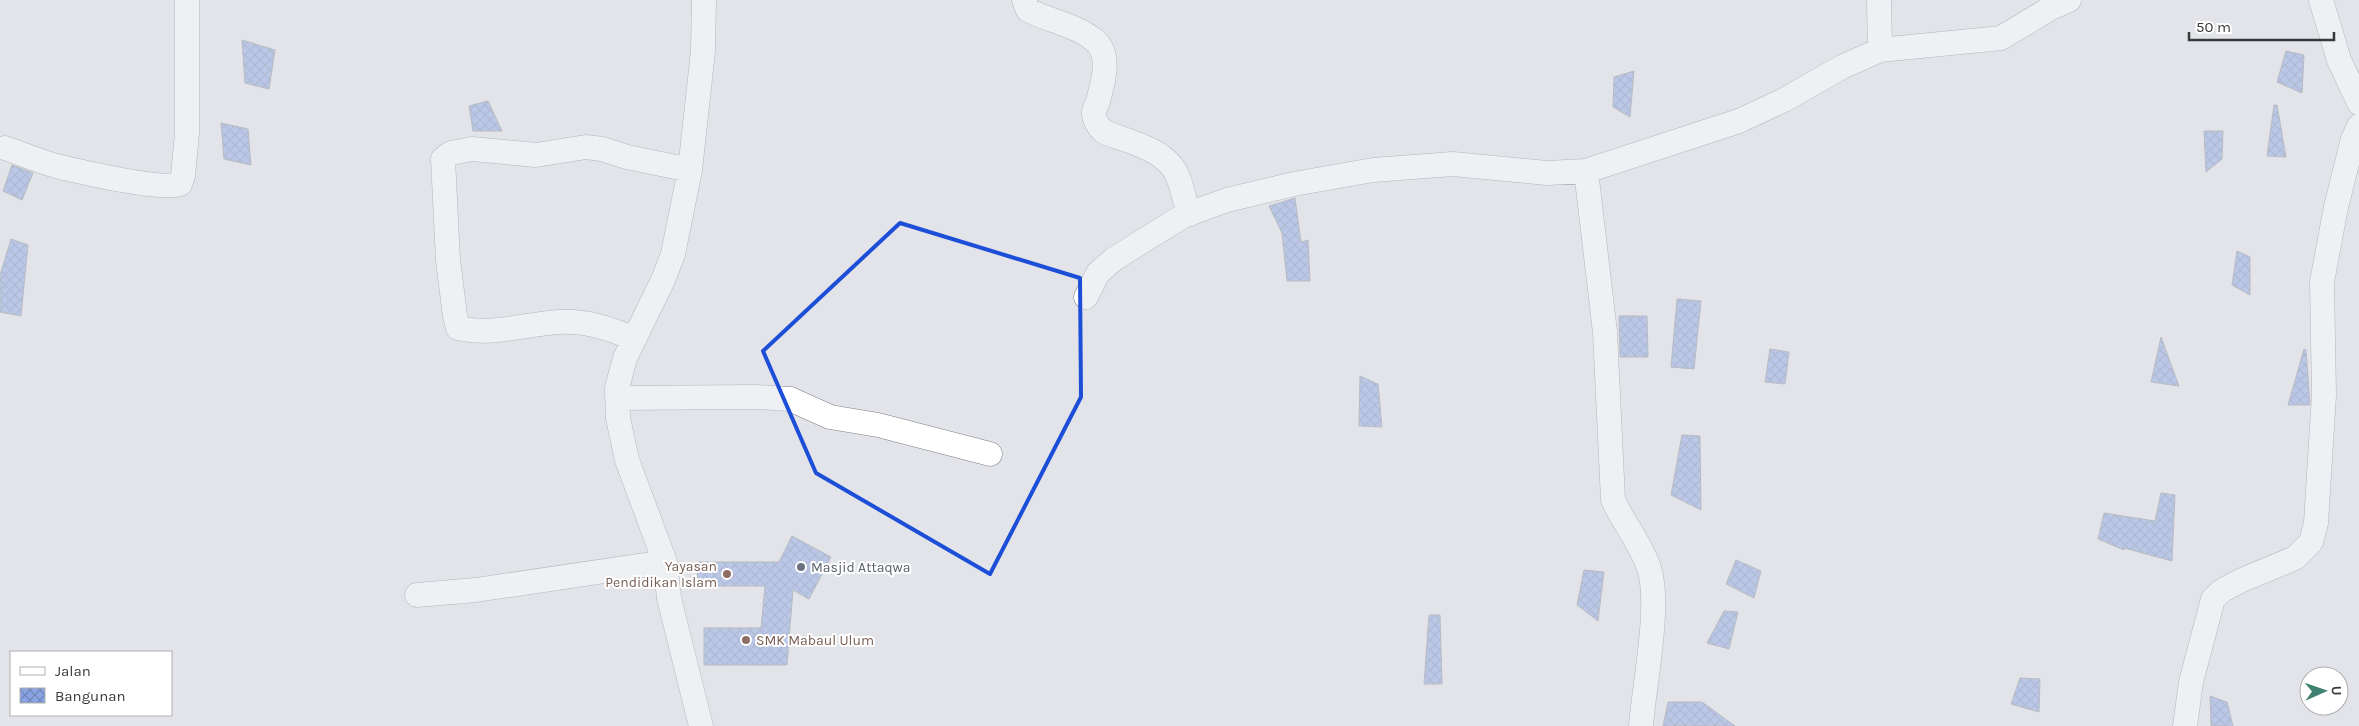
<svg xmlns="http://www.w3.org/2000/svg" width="2359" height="726" viewBox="0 0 2359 726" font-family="Karla,sans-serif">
<defs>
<pattern id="building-cross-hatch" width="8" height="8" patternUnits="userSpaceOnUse" patternTransform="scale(1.25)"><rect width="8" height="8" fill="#89a4e4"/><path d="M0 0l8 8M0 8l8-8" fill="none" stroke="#7187ba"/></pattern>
</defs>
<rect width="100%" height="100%" fill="#e2e4e9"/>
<path fill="url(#building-cross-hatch)" stroke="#888b8f" d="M 242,40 L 275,50 L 269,89 L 245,83 Z
M 2286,51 L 2304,55 L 2302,93 L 2277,82 Z
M 1634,71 L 1630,117 L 1613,107 L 1614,77 Z
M 488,101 L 502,131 L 473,131 L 469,106 Z
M 2274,105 L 2277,105 L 2286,157 L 2267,156 Z
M 221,123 L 248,129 L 251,165 L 224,159 Z
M 2204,131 L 2223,131 L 2222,159 L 2206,172 Z
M 12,165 L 33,173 L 22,200 L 3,191 Z
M 1295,198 L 1301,242 L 1308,240 L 1310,281 L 1287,281 L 1282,233 L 1269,206 Z
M 11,239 L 28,245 L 21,316 L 0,312 L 0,275 Z
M 2237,251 L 2250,257 L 2250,295 L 2232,285 Z
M 1677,299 L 1701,301 L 1694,369 L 1671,367 Z
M 1619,316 L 1647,316 L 1648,357 L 1620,357 Z
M 2161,337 L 2179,386 L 2151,382 Z
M 1770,349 L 1789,352 L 1785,384 L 1765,382 Z
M 2304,349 L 2306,350 L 2310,405 L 2288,405 Z
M 1360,376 L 1378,384 L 1382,427 L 1359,426 Z
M 1682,435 L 1700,436 L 1701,510 L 1671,495 Z
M 2161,493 L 2175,495 L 2172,561 L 2124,548 L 2124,550 L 2098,539 L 2104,513 L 2155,521 Z
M 792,536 L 831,557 L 809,599 L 793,590 L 787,665 L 704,665 L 704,628 L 761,628 L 765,586 L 697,586 L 698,562 L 779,562 Z
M 1736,560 L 1761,571 L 1754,598 L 1726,584 Z
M 1584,570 L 1604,572 L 1598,621 L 1577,605 Z
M 1724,611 L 1738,612 L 1729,649 L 1707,643 Z
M 1429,615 L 1440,615 L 1442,684 L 1424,684 Z
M 2020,678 L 2040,679 L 2039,712 L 2011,704 Z
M 2210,696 L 2227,702 L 2233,726 L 2211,726 Z
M 1668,702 L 1702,702 L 1735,726 L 1663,726 Z"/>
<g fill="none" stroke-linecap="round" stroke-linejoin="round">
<g stroke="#7d7f84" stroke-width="25">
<path id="minor" d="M 1024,0 L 1028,10 C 1049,21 1076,25 1094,40 C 1112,54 1103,83 1098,101 C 1097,105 1094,109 1094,112 C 1093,120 1099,127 1104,132 C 1129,142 1167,149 1178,177 C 1183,189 1184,202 1190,214
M 1879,0 L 1880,50
M 2321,0 L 2339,60 L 2359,103
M 5,148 C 22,154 39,161 56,166 C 77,171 163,191 180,184 L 183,176 L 187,133 L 187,0
M 1586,171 L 1605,332 L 1613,500 C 1624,524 1641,544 1649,568 C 1661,605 1644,685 1641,726
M 1086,297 L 1098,273 L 1114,259 L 1183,216 L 1227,200 L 1294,184 L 1373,170 L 1453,164 L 1547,173 L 1586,171 L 1739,121 L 1784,100 L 1842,67 L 1880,50 L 2001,38 L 2051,8 L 2069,0
M 634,339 C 610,328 585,320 559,322 C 526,324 491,336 458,328 L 455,316 L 448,260 L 443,159 L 451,153 L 472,149 L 536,155 L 586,147 L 602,149 L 627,157 L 690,170
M 617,398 L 756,397 L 790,399 L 830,417 L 878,425 L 990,454
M 417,595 L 476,590 L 665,562
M 701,726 L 669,598 L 665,562 L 627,460 L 618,418 L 617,388 L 625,358 L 663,280 L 673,254 L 690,170 L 703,51 L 704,0
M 2185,726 L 2191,682 L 2213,599 L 2223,590 L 2242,580 L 2295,558 L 2311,542 L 2316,523 L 2324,395 L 2322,282 L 2336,207 L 2353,139 L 2359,126"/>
</g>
<use href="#minor" stroke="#fff" stroke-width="24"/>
</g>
<path d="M0 0H2359V726H0ZM 900,223 L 1080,278 L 1081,397 L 990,574 L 816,473 L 763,351 Z" fill="#e2e4e9" fill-opacity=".55" fill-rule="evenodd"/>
<path fill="none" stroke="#1d4ed8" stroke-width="4" stroke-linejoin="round" d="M 900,223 L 1080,278 L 1081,397 L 990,574 L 816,473 L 763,351 Z"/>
<circle fill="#6b7280" stroke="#fff" stroke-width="2" cx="801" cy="567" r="5"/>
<g fill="#8d6e63" stroke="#fff" stroke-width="2">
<circle cx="727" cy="574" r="5"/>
<circle cx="746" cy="640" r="5"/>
</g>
<g text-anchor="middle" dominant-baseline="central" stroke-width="4" stroke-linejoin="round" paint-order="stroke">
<g font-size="14" fill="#785e54" stroke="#fff" text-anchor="end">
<text x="717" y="566">Yayasan<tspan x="717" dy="16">Pendidikan Islam</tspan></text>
<text x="756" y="640" text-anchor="start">SMK Mabaul Ulum</text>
</g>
<g font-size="14" fill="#5b616d" stroke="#fff" text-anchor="start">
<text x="811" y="567">Masjid Attaqwa</text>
</g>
</g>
<rect x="10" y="651" width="162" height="65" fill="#ffffff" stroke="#afb0b0"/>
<rect x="20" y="667" width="25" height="8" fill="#ffffff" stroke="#afb0b0"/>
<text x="55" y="676" font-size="15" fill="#38393a">Jalan</text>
<rect x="20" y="688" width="25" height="15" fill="url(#building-cross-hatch)" stroke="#afb0b0"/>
<text x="55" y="701" font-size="15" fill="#38393a">Bangunan</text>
<g transform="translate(2324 691) rotate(88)"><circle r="24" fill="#ffffff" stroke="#afb0b0"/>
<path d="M0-4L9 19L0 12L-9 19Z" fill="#408171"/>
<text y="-8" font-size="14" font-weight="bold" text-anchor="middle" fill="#38393a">U</text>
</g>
<path d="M2189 32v8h145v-8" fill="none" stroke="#38393a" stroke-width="2.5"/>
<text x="2196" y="32" font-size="15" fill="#38393a" stroke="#ffffff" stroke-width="4" paint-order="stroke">50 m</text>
</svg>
